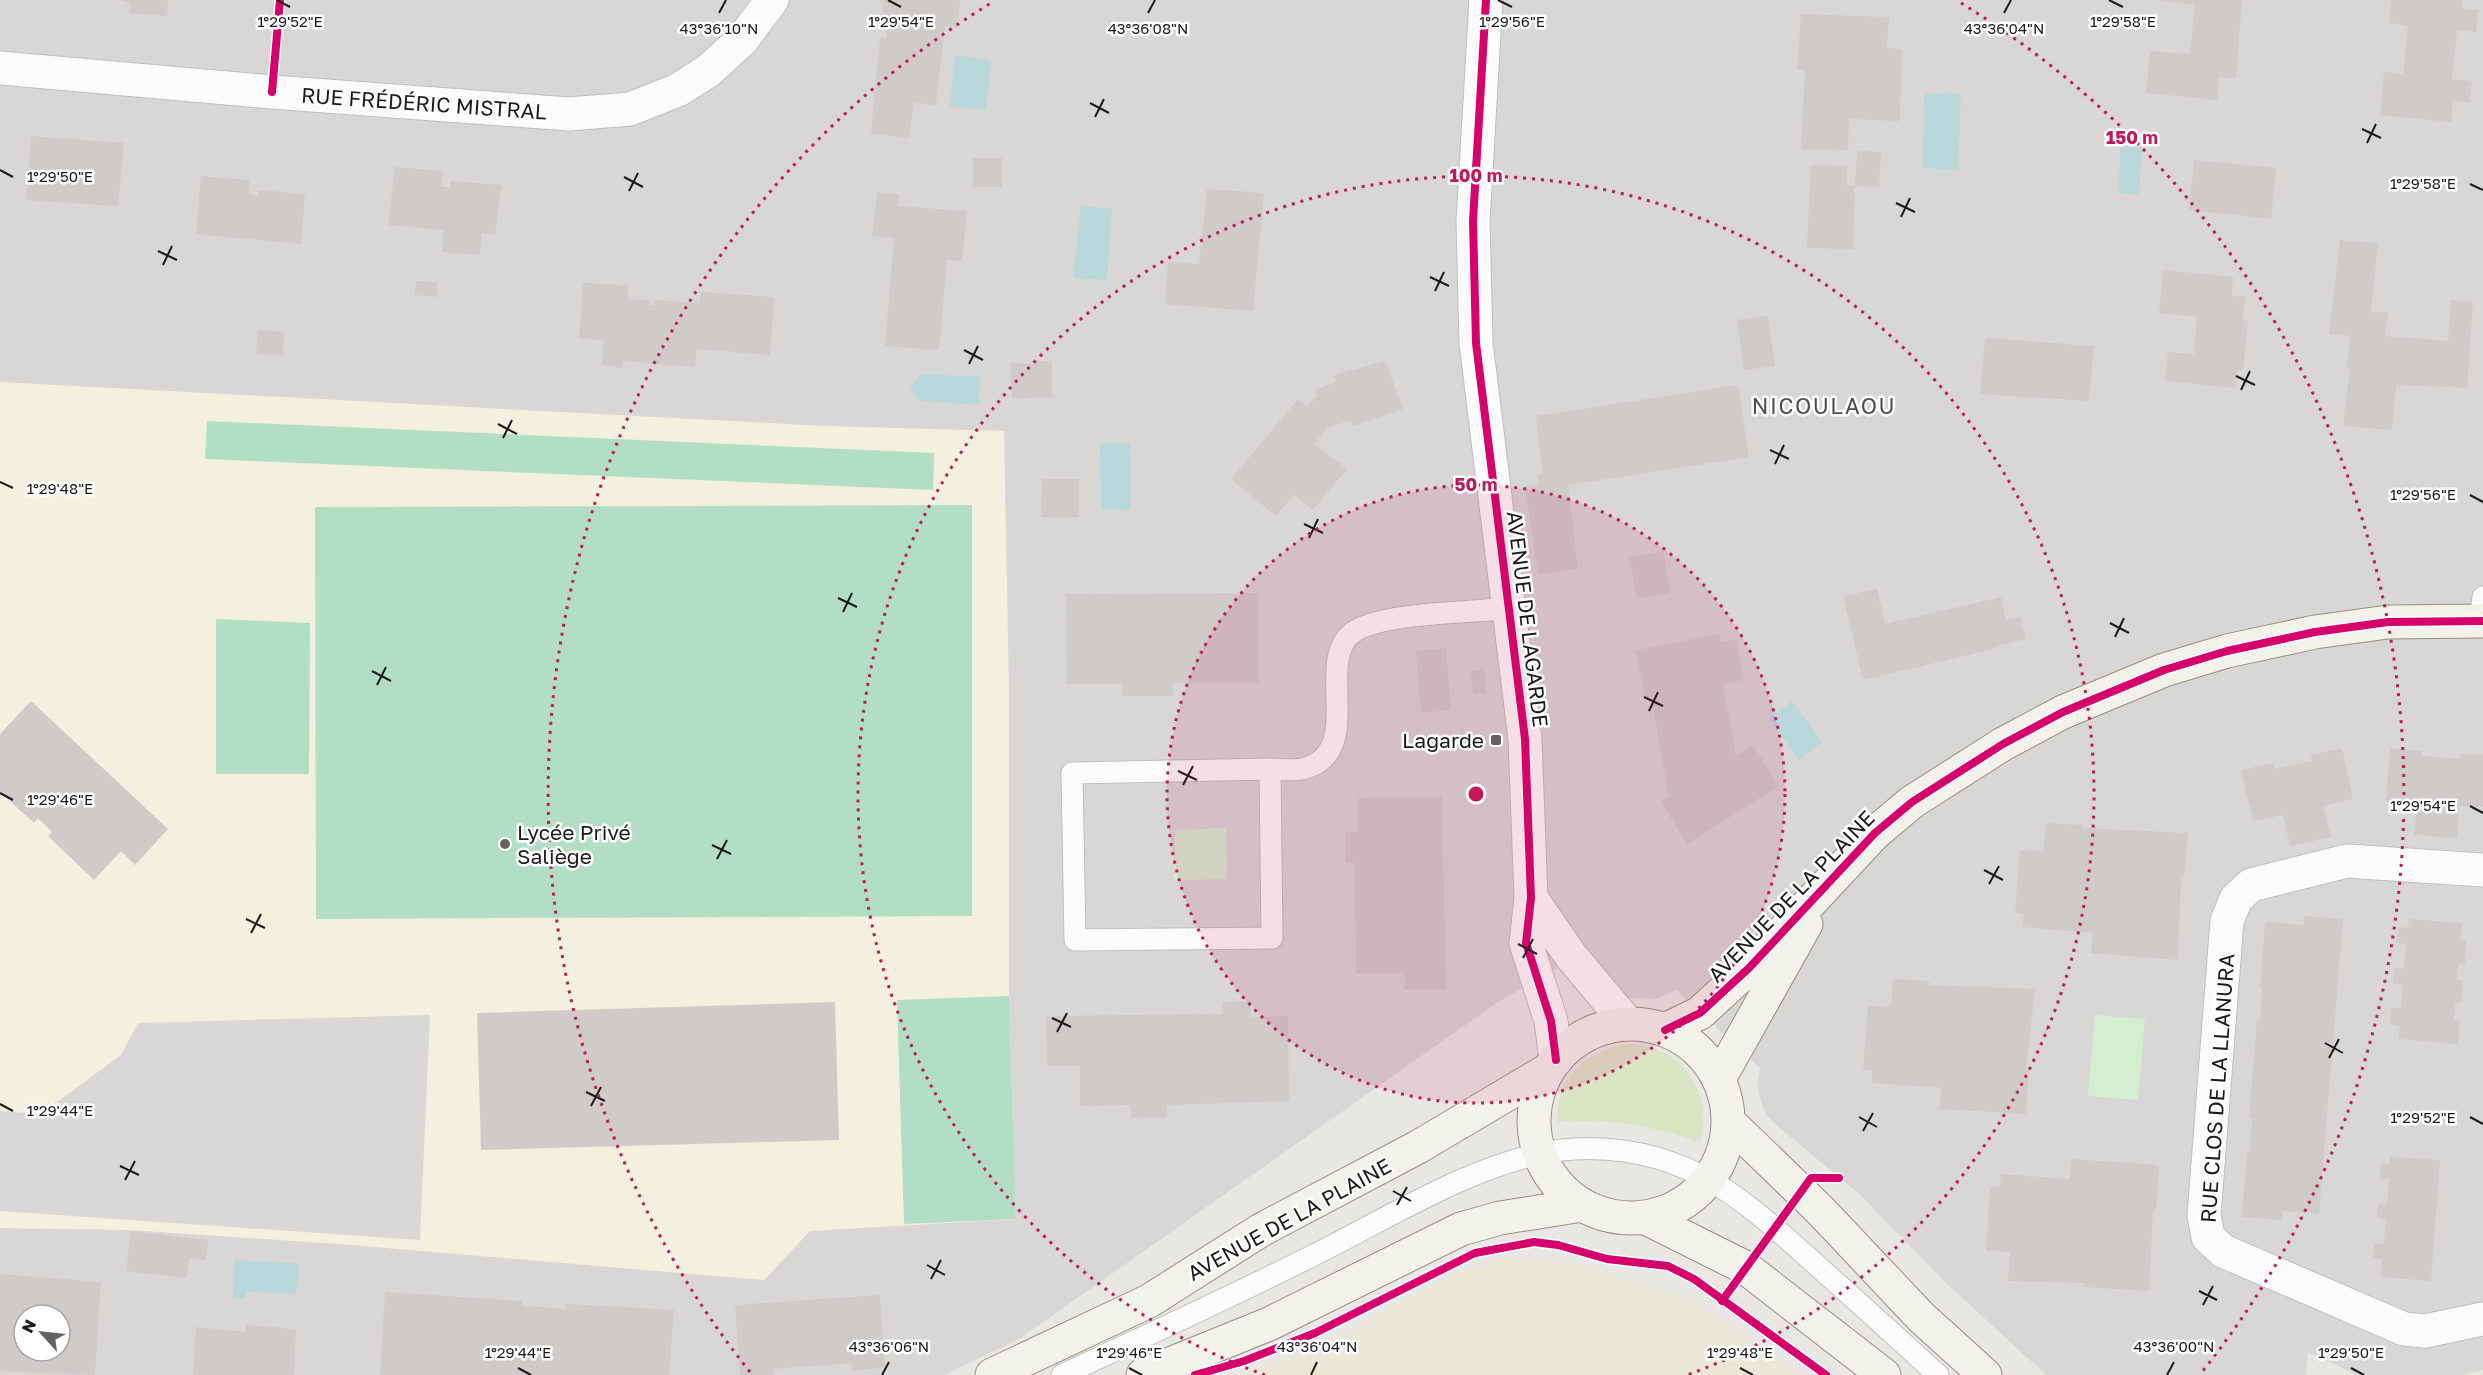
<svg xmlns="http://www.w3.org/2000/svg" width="2483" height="1375" viewBox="0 0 2483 1375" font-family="'Golos Text',sans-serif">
<rect width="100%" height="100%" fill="#e9e7e4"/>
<path fill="#d8d7d5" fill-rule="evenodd" d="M 0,0 L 2483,0 L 2483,1370 L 2462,1375 L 2358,1375 L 2308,1352 L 2306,1375 L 2046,1375 L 1945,1282 L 1859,1194 L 1775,1124 L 1765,1114 L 1757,1087 L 1760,1068 L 1676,990 L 1656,999 L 1626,998 L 1576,958 L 1498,1002 L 1019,1339 L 944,1375 L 0,1375 ZM 24,1315 L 60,1315 L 60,1351 L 24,1351 Z"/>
<path fill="#f3f0df" d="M 0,382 L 823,426 L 1004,431 L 1009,692 L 1009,996 L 1016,1219 L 810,1231 L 764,1280 L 338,1244 L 129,1230 L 0,1228 Z"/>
<path fill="#eae8d8" d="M 1509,1257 L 1585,1266 L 1696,1302 L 1801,1375 L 1237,1375 L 1320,1348 L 1448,1277 Z"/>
<path fill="#dae5c4" d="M 1628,1044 C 1680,1044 1715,1093 1700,1143 C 1649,1124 1611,1119 1558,1122 C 1553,1080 1589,1049 1628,1044 Z"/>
<path fill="#d4eed0" d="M 1226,828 L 1227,879 L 1175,880 L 1175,830 Z
M 2095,1015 L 2145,1019 L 2138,1100 L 2088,1096 Z"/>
<path fill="#b2dec6" d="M 207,421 L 934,453 L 933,490 L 205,459 Z
M 972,505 L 972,916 L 316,919 L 315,507 Z
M 216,619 L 310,623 L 309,774 L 216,774 Z
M 1009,996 L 1016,1219 L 904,1224 L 897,1000 Z"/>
<path fill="#d9d8d7" d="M 430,1015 L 420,1240 L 0,1211 L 0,1111 L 41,1114 L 121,1055 L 138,1023 Z"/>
<path fill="#b9d8db" d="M 955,55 L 991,60 L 986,110 L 950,107 Z
M 1961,93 L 1958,170 L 1923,168 L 1924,94 Z
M 2121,146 L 2142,148 L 2139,195 L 2118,193 Z
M 1081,206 L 1112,209 L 1107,280 L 1073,278 Z
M 919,374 L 980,377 L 979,405 L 917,401 L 917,395 L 912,392 L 910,386 L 918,379 Z
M 1100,443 L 1130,443 L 1131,510 L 1101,509 Z
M 1792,701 L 1822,742 L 1799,760 L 1768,718 Z
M 234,1260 L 300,1263 L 296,1294 L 246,1292 L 245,1299 L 233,1298 Z"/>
<path fill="#cecbc9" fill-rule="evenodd" d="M 120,0 L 168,0 L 167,16 L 129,13 L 130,3 Z
M 884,0 L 960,0 L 958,28 L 945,26 L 936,105 L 914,103 L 909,138 L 871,134 L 880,37 L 886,39 L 887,28 L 881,27 Z
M 2154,0 L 2242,0 L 2236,79 L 2219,77 L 2217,100 L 2146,93 L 2150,51 L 2190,54 L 2195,5 Z
M 2391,0 L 2462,0 L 2462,8 L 2478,10 L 2476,32 L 2457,30 L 2452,79 L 2472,81 L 2469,103 L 2453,101 L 2451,122 L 2380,115 L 2384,72 L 2403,74 L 2408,26 L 2389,23 Z
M 1801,14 L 1889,17 L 1887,48 L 1902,49 L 1900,121 L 1849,119 L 1848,150 L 1801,149 L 1805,70 L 1797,70 Z
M 31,136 L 124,143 L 118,206 L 26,200 Z
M 1857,151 L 1881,152 L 1879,187 L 1855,186 L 1853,249 L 1807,248 L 1811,165 L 1847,166 L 1847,185 L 1855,186 Z
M 973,158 L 1002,158 L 1002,187 L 973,187 Z
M 2194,160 L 2276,168 L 2271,219 L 2189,210 Z
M 395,167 L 443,171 L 441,187 L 450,187 L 450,181 L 501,185 L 495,235 L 482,233 L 480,255 L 442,252 L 444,230 L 388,225 Z
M 201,176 L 249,180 L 249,194 L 258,196 L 258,190 L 305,194 L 301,244 L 196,234 Z
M 1207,189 L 1264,193 L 1253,311 L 1165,304 L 1168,262 L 1199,264 Z
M 877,192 L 899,194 L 897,206 L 967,211 L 962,261 L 947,260 L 939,350 L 885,346 L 894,238 L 872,236 Z
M 2340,240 L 2378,243 L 2371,312 L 2388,313 L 2385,336 L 2448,341 L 2451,300 L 2473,302 L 2467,388 L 2396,385 L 2392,430 L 2343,426 L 2350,368 L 2347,368 L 2350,336 L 2329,334 Z
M 2163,270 L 2233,277 L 2232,296 L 2245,297 L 2243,320 L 2248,321 L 2243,370 L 2237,370 L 2235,388 L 2165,381 L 2168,352 L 2194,354 L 2197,317 L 2159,313 Z
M 416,281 L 437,282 L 437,297 L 415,295 Z
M 583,283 L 628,285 L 628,299 L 649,300 L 649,305 L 655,305 L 655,300 L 699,303 L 701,292 L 774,297 L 770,355 L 697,349 L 695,367 L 623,361 L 623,368 L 602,365 L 604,340 L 579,339 Z
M 1768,316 L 1775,366 L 1744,370 L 1737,320 Z
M 258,330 L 284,332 L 283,355 L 256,354 Z
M 1985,338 L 2094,346 L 2089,401 L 1980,394 Z
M 1032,361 L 1052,361 L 1052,397 L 1012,399 L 1011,363 L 1033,364 Z
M 1385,361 L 1403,409 L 1353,426 L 1351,420 L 1328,428 L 1314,444 L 1347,469 L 1313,510 L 1294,495 L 1276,516 L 1231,479 L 1298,399 L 1307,407 L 1317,396 L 1315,390 L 1336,382 L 1334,375 Z
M 1738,385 L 1749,457 L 1568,485 L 1578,569 L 1538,574 L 1525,486 L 1539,484 L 1538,475 L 1543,474 L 1536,416 Z
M 1042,479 L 1079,479 L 1079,517 L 1041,517 Z
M 1663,551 L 1671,593 L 1637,599 L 1629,557 Z
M 1877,589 L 1885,624 L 2001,597 L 2006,620 L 2020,617 L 2026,639 L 1993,647 L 1994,649 L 1863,680 L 1843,596 Z
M 1258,593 L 1259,683 L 1173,683 L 1173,696 L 1122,696 L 1123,684 L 1067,684 L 1066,594 Z
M 1719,634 L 1721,642 L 1736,639 L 1743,680 L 1723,684 L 1736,756 L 1753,745 L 1779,786 L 1687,844 L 1661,802 L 1669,797 L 1651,697 L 1645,698 L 1636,650 Z
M 1446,648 L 1451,710 L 1421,713 L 1416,651 Z
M 1484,669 L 1486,693 L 1473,694 L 1471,671 Z
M 31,701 L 168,829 L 135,865 L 121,851 L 94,880 L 48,836 L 52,832 L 38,818 L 34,823 L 0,792 L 0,734 Z
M 2342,748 L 2353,799 L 2323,806 L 2331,837 L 2290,846 L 2283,815 L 2253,821 L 2241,770 L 2273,763 L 2274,769 L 2312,761 L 2310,755 Z
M 2390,748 L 2422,751 L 2422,756 L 2460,759 L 2461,754 L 2483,755 L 2483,807 L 2459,806 L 2457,838 L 2414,835 L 2417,803 L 2386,801 Z
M 1442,797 L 1446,989 L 1404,990 L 1405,973 L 1356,974 L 1355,863 L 1345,863 L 1345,832 L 1357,832 L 1357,798 Z
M 2046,823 L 2082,825 L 2082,828 L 2188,833 L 2184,878 L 2181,879 L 2178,960 L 2091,953 L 2093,933 L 2022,927 L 2024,914 L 2015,913 L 2020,850 L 2043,851 Z
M 2304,916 L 2343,919 L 2319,1213 L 2282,1211 L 2281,1220 L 2242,1217 L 2247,1151 L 2250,1151 L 2251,1135 L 2252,1118 L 2249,1118 L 2257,1021 L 2260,1022 L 2262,989 L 2260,988 L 2265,922 L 2304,925 Z
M 2409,919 L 2462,923 L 2460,940 L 2466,941 L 2465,964 L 2458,963 L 2456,980 L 2463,981 L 2461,1003 L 2455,1003 L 2454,1021 L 2460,1021 L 2458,1044 L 2399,1039 L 2400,1025 L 2390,1024 L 2391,1008 L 2401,1008 L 2403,984 L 2393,984 L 2395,968 L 2404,969 L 2406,944 L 2397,943 L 2398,927 L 2408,928 Z
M 1893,979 L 1929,981 L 1929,985 L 2035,989 L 2026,1070 L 2029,1071 L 2026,1114 L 1940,1109 L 1941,1088 L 1872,1083 L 1872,1070 L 1863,1070 L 1868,1006 L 1891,1007 Z
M 1251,1001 L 1251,1017 L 1288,1016 L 1289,1101 L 1167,1105 L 1167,1117 L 1131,1118 L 1131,1105 L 1080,1106 L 1080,1066 L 1047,1066 L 1046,1016 L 1222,1014 L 1223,1002 Z
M 835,1002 L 839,1140 L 481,1150 L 477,1013 Z
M 2390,1157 L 2440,1160 L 2431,1281 L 2381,1277 L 2382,1259 L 2373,1258 L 2374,1243 L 2384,1244 L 2386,1219 L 2377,1218 L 2378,1203 L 2387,1204 L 2389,1179 L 2380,1179 L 2381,1163 L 2390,1164 Z
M 2071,1159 L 2159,1165 L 2156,1210 L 2153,1209 L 2149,1291 L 2084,1287 L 2084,1283 L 2008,1281 L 2010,1252 L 1986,1251 L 1990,1187 L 2000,1187 L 2001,1174 L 2070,1179 Z
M 131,1231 L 208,1240 L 206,1260 L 189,1258 L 187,1278 L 126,1271 Z
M 0,1274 L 101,1282 L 95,1375 L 0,1371 ZM 24,1315 L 60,1315 L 60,1351 L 24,1351 Z
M 385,1292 L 522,1301 L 522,1306 L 567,1309 L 567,1304 L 674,1310 L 669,1375 L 380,1375 Z
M 880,1295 L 885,1368 L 852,1370 L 852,1363 L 773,1369 L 773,1375 L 740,1375 L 735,1305 Z
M 246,1325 L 296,1329 L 294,1375 L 193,1375 L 196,1327 L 246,1332 Z"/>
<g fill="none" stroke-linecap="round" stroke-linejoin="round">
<g stroke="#bfbebc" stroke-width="23">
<path id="lane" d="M 2480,621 L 2483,597
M 1270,769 L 1272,938 L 1075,940 L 1072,773 Z
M 1270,769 C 1280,769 1293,771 1302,769 C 1367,754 1314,663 1352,633 C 1380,612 1472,613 1509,608
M 1062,1375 C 1146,1336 1230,1297 1312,1256 C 1387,1219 1478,1160 1562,1150 C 1603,1145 1648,1152 1685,1168 C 1735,1189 1782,1234 1822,1270 C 1861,1305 1900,1340 1938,1375"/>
</g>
<g stroke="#bfbebc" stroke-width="35">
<path id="street" d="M 1486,0 L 1473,221 L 1476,343 L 1525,739 L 1531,898 L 1526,943 L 1551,1021 L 1556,1060
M 0,68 L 272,92 L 569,114 L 630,109 L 678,90 L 708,71 L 742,40 L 772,0
M 2483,870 L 2347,861 L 2251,885 L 2236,899 L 2227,921 L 2204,1215 L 2208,1237 L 2223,1251 L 2404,1329 L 2425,1331 L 2483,1319
M 1531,898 L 1571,956 L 1628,1024"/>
</g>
<g stroke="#92917e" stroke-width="35">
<path id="secondary" d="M1534 1121a97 97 0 1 1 194 0a97 97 0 1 1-194 0Z
M 1665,1030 L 1700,1013 L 1749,968 L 1875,833 L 1912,802 L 2003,744 L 2063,712 L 2164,670 L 2227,651 L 2315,632 L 2388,622 L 2483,621
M 1719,1079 L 1806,924
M 1728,1121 L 1821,1211 L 1921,1317 L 1985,1375
M 1644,1217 L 1746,1268 L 1884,1375
M 992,1375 L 1149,1301 L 1261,1230 L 1418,1147 L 1548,1070
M 1143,1375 L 1269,1324 L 1461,1229 L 1500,1218 L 1582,1205"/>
</g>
<use href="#lane" stroke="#fcfbfb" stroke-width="21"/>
<use href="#street" stroke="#fcfbfb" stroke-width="33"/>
<use href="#secondary" stroke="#f2f1ea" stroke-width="33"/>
<g stroke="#fff" stroke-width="11">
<path id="cycleway" d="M 1486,0 L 1473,221 L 1476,343 L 1525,739 L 1531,898 L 1526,943 L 1551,1021 L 1556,1060
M 272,92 L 280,0
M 1665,1030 L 1700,1013 L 1749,968 L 1875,833 L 1912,802 L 2003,744 L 2063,712 L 2164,670 L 2227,651 L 2315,632 L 2388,622 L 2483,621
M 1722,1301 L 1811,1178 L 1839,1178
M 1195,1375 L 1244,1361 L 1315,1333 L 1475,1253 L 1534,1242 L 1558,1245 L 1607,1259 L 1668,1266 L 1694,1279 L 1826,1375"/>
</g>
<use href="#cycleway" stroke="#d6006c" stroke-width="8"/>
</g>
<path fill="none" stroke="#1b1b1b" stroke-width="2" d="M 277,0 L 290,7M 888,0 L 901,7M 1498,0 L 1512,7M 2109,0 L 2123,7M 719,13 L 726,0M 1148,13 L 1155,0M 2004,13 L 2011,0M 1090,103 L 1109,113M 1095,117 L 1104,99M 2362,129 L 2381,138M 2367,143 L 2376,124M 0,170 L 13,177M 624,177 L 643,187M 2470,184 L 2483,190M 629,191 L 638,173M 1896,203 L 1915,212M 1901,217 L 1910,198M 158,251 L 177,260M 163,265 L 172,246M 1430,277 L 1449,286M 1435,291 L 1444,272M 964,350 L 983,360M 969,364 L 978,346M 2236,376 L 2255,385M 2241,390 L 2250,371M 498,424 L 517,434M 503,438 L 512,420M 1770,450 L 1789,459M 1775,464 L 1784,445M 0,482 L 13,488M 2470,495 L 2483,502M 1304,524 L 1323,533M 1309,538 L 1318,519M 838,598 L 857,607M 843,612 L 852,593M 2110,623 L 2129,633M 2115,637 L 2124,618M 372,671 L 391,681M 377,685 L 386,667M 1644,697 L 1663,706M 1649,711 L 1658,692M 1178,771 L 1197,780M 1183,785 L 1193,766M 0,793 L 13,800M 2470,806 L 2483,813M 712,845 L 731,854M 717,859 L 727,840M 1984,870 L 2003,880M 1989,884 L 1999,866M 246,919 L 265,928M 251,933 L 261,914M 1518,944 L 1537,954M 1523,958 L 1533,939M 1052,1018 L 1071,1027M 1057,1032 L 1067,1013M 2325,1043 L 2343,1053M 2329,1058 L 2339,1039M 586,1092 L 605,1101M 0,1104 L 13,1111M 591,1106 L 601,1087M 1859,1117 L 1877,1127M 2470,1117 L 2483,1124M 1863,1131 L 1873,1113M 120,1166 L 139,1175M 125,1180 L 135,1161M 1393,1191 L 1411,1201M 1397,1205 L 1407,1187M 927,1265 L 945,1275M 931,1279 L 941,1260M 2199,1291 L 2217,1300M 2203,1305 L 2213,1286M 518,1368 L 531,1375M 1129,1368 L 1142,1375M 1740,1368 L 1753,1375M 2351,1368 L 2364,1375M 882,1375 L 889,1362M 1311,1375 L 1317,1362M 2167,1375 L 2174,1362"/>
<circle cx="1476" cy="794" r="309" fill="#c2185b" fill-opacity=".12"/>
<g fill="none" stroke="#c2185b" stroke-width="3" stroke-dasharray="3 6">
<circle cx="1476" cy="794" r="309"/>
<path d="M1265 1375A618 618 0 1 1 1687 1375"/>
<path d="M750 1372A928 928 0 0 1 991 3M1961 3A928 928 0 0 1 2202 1372"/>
</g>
<g fill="#636261" stroke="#fff" stroke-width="2">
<rect x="1490" y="734" width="12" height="12" rx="3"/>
<circle cx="505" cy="844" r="6"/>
</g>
<g text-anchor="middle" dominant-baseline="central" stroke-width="5" stroke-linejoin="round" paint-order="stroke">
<g font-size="21" fill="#1b1b1b" stroke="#fff">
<text transform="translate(424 103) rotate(4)">RUE FRÉDÉRIC MISTRAL</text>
<text transform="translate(1528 619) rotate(83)">AVENUE DE LAGARDE</text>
<text transform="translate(1791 896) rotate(-46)">AVENUE DE LA PLAINE</text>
<text transform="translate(2217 1088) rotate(-86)">RUE CLOS DE LA LLANURA</text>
<text transform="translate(1289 1219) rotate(-29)">AVENUE DE LA PLAINE</text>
</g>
<g font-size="21" fill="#1b1b1b" stroke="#fff" text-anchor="end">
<text x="1484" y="740">Lagarde</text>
<text x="517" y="832" text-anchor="start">Lycée Privé<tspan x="517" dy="24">Saliège</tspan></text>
</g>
<g font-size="22" letter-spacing="1.5" fill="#4e4e4e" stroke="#fff">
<text x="1824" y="405">NICOULAOU</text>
</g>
</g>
<g font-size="15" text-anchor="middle" fill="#1b1b1b" stroke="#fff" stroke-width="5" stroke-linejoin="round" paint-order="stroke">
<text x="1512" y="27">1°29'56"E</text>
<text x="290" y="27">1°29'52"E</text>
<text x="901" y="27">1°29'54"E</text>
<text x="2123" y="27">1°29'58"E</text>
<text x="719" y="34">43°36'10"N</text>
<text x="1148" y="34">43°36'08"N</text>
<text x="2004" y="34">43°36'04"N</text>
<text x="60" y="182">1°29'50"E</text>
<text x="2423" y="189">1°29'58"E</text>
<text x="60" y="494">1°29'48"E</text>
<text x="2423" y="500">1°29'56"E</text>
<text x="60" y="805">1°29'46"E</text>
<text x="2423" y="811">1°29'54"E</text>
<text x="60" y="1116">1°29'44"E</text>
<text x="2423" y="1123">1°29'52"E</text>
<text x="889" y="1352">43°36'06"N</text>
<text x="1317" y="1352">43°36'04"N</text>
<text x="2174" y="1352">43°36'00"N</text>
<text x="518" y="1358">1°29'44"E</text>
<text x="1129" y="1358">1°29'46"E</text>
<text x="1740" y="1358">1°29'48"E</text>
<text x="2351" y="1358">1°29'50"E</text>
</g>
<circle cx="1476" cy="794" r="9" fill="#c2185b" stroke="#fff" stroke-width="3"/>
<g font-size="18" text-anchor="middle" font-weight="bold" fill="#c2185b" stroke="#fff" stroke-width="5" stroke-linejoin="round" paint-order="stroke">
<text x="2132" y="144">150 m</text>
<text x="1476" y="182">100 m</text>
<text x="1476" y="491">50 m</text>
</g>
<g transform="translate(42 1333) rotate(297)"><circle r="28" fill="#ffffff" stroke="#a4a4a4" stroke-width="1.5"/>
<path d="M0-4.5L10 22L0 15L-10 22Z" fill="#636261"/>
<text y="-9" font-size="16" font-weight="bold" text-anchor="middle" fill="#1b1b1b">N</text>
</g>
</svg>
